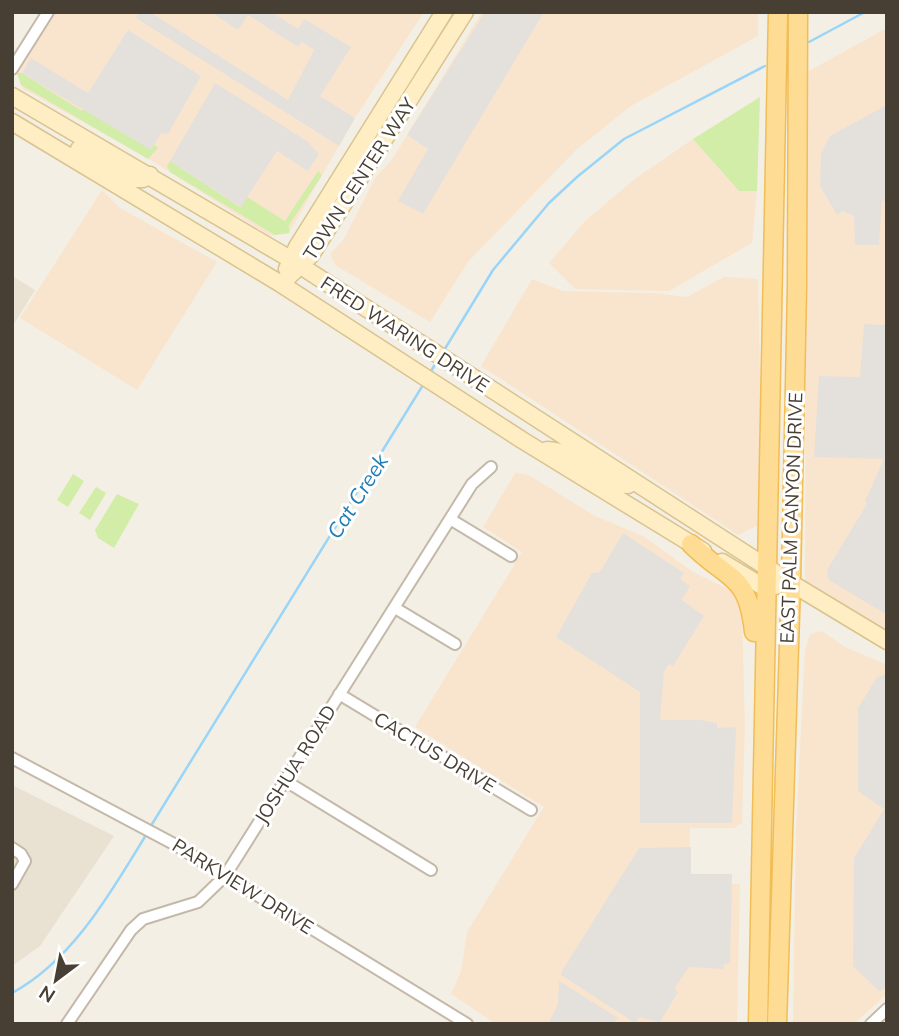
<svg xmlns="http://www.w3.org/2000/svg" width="899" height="1036" viewBox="0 0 899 1036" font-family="Mulish,sans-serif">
<rect width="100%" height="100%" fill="#f4efe4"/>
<path fill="#e9e1d2" d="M 12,276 L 35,290 L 12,327 Z
M 12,785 L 114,836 L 40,946 L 12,966 Z"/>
<path fill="#f9e5cd" d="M 50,12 L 424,12 L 355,118 L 289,233 L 270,236 L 149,159 L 22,88 L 15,69 Z
M 482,12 L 758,12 L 758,36 L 631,106 L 576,150 L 468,262 L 430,322 L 335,265 L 330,254 L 344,239 L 375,178 L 393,158 Z
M 887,28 L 887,633 L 805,582 L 807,72 Z
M 693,139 L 739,191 L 757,191 L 752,243 L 669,291 L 575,289 L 549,263 L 586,220 L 636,178 Z
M 102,190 L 120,208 L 217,262 L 137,390 L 20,318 Z
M 724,277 L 758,279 L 761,422 L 757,526 L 738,535 L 481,366 L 532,279 L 563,291 L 653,293 L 687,297 Z
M 515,473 L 529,475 L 595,516 L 643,536 L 693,572 L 736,593 L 742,611 L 745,727 L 742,823 L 734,828 L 690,828 L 689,881 L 740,884 L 737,1024 L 496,1024 L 451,994 L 461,972 L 467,932 L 544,807 L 415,727 L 522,552 L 483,527 Z
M 822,631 L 845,647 L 887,665 L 887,994 L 854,1024 L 793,1024 L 796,830 L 805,650 L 810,634 Z"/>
<path fill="#d1eda8" d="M 17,73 L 22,73 L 82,111 L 84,108 L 151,149 L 154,144 L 158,148 L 148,159 L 21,85 Z
M 760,97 L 757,191 L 739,191 L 693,139 Z
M 170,161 L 240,207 L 247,197 L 285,221 L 318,171 L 322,175 L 289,225 L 289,233 L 275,235 L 170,172 L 167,166 Z
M 73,474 L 84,481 L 68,507 L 57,500 Z
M 96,487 L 106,493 L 90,520 L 79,513 Z
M 117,494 L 139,504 L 114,548 L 98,538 L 95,530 Z"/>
<path fill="#e4e1dd" d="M 138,12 L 150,12 L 288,100 L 314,50 L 302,42 L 298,47 L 248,15 L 238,30 L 215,15 L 217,12 L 271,12 L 298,29 L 304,19 L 351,47 L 320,96 L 355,118 L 339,146 L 136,18 Z
M 485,12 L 544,12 L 423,214 L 398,201 L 428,149 L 407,135 Z
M 128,30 L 201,76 L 168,134 L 161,133 L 151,150 L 22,73 L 31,58 L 88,93 Z
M 215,83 L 307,141 L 319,154 L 308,171 L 277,151 L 241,207 L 170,161 Z
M 887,105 L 887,200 L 882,201 L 879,245 L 855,245 L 854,216 L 843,211 L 837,215 L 820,186 L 821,154 L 830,136 Z
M 864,324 L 887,325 L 887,615 L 829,580 L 827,570 L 867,504 L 865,501 L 884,459 L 814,457 L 819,376 L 860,377 Z
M 623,533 L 684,573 L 680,579 L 690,586 L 682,600 L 704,616 L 673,666 L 669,664 L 664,672 L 660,720 L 700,720 L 717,723 L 717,728 L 736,727 L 732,823 L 640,823 L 640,692 L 556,637 L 592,573 L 600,572 Z
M 887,674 L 887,985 L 880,992 L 853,966 L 854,858 L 884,809 L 858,791 L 858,708 L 877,677 Z
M 691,847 L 691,874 L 732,874 L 730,963 L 724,964 L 723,969 L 689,967 L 674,989 L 678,992 L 660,1022 L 639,1017 L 635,1023 L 561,975 L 562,971 L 639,848 Z
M 559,981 L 618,1018 L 613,1024 L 548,1024 L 558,1004 Z"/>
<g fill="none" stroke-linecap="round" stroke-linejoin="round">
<path stroke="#99d5f8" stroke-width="2.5" d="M 809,42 L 865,12
M 443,352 L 493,270 L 549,203 L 577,177 L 624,139 L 765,66
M 430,373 L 437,361
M 149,829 L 423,385
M 12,993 C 73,960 111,892 146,835"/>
<g stroke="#c4b9a9" stroke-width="14">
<path id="street" d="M 12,69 L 48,12
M 450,519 L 511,556
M 395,608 L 455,644
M 339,694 L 531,810
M 12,758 L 172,843 L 467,1024
M 284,780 L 431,870
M 12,848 L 21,854 L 25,861 L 12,884
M 67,1024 L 131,930 L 143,919 L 198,902 L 225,876 L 472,484 L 491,467
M 871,1024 L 887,1009"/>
</g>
<g stroke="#d9c38f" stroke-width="19">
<path id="secondary" d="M 12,96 L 290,259 L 791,583 L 887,641
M 12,122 L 281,284 L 522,440 L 703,551
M 79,149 L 134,179 L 143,179 L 150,175
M 287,269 L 297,247 L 444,12
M 281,284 L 311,255 L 465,12
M 547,450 C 578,450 602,485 628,485
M 722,562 L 765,588 L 776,586"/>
</g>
<g stroke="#f1bd56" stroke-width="21">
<path id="primary" d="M 691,544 C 728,581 748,573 754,632
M 758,1024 L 778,12
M 777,1024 L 791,583 L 797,287 L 798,12"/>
</g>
<use href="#street" stroke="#fff" stroke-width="10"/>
<use href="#secondary" stroke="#ffeec4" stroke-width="16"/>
<use href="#primary" stroke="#ffdc93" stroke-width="18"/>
</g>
<g text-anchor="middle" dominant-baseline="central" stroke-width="6" stroke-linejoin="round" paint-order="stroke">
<g font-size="19" fill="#473f33" stroke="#fff">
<text transform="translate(359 179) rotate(-57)">TOWN CENTER WAY</text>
<text transform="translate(405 334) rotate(33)">FRED WARING DRIVE</text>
<text transform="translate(791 518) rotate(-88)">EAST PALM CANYON DRIVE</text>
<text transform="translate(435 752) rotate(31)">CACTUS DRIVE</text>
<text transform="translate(295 764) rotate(-58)">JOSHUA ROAD</text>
<text transform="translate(243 886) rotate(32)">PARKVIEW DRIVE</text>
</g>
<g font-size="21" font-style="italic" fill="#1f7cb6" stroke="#fff">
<text transform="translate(357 496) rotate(-58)">Cat Creek</text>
</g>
</g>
<rect width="899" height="1036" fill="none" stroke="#473f33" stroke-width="28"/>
<g transform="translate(56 980) rotate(212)" stroke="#ffffff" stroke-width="5" paint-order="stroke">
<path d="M0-5L12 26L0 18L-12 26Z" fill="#473f33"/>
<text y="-10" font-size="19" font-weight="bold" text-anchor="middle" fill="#473f33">N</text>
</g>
</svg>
